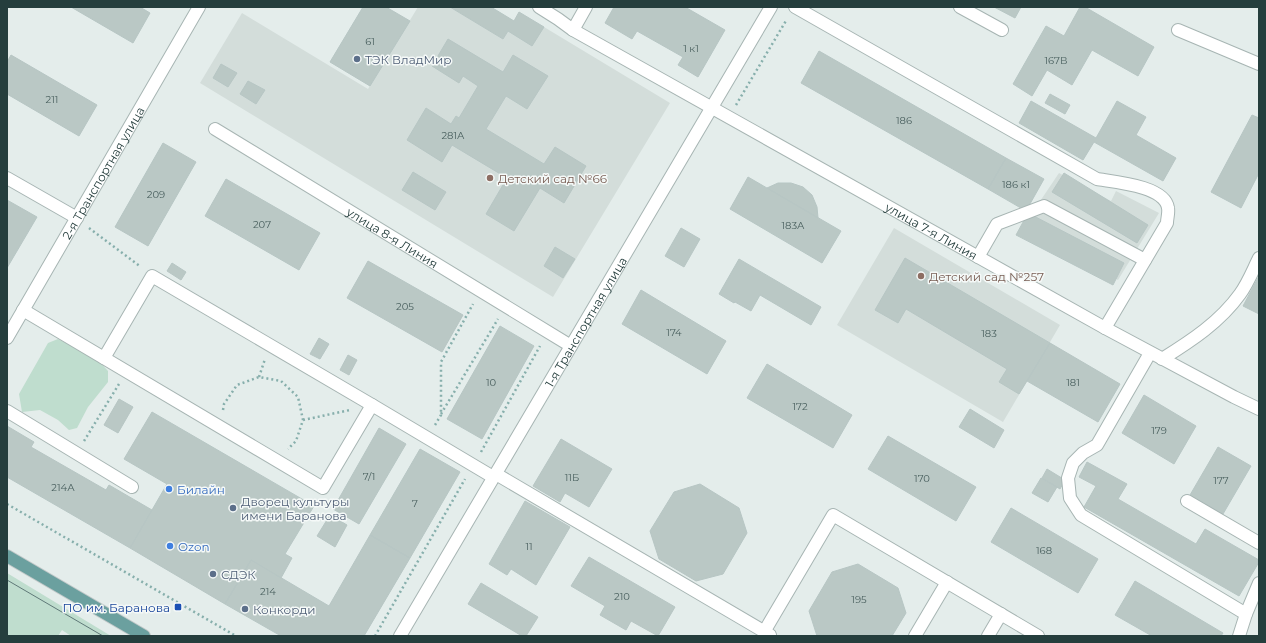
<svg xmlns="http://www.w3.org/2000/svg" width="1266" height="643" viewBox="0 0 1266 643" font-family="Montserrat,sans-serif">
<rect width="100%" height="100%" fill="#e4edeb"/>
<path fill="#d3ddda" d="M 418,7 L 450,7 L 503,39 L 508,31 L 544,27 L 670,103 L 553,297 L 200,83 L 242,13 L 368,89 Z
M 1059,173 L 1111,201 L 1116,191 L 1159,213 L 1118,280 L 1020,231 Z
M 894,228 L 1060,325 L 1003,422 L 837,325 Z"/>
<path fill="#bfddce" d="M 58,339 L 96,358 L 108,371 L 108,382 L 88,407 L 77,428 L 69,430 L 58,420 L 40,410 L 22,412 L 19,394 L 48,343 Z
M 7,573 L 111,636 L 71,636 L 62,630 L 58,636 L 7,636 Z"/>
<path fill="#bac8c5" stroke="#b7c6c4" d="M 71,7 L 140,7 L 150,13 L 133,43 Z
M 363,7 L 386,7 L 410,21 L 370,86 L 330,62 Z
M 450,7 L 491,7 L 514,21 L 519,12 L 544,27 L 532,46 L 508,31 L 503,39 Z
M 614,7 L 685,7 L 725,30 L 698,77 L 678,65 L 683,57 L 637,31 L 632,39 L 605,23 Z
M 994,7 L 1021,7 L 1015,18 Z
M 1080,7 L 1085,7 L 1154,47 L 1138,76 L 1092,50 L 1072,85 L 1047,70 L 1032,96 L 1013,84 L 1046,26 L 1064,36 Z
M 448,39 L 503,72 L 513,55 L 548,76 L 527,109 L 506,96 L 486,129 L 544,164 L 555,147 L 586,166 L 564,203 L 540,188 L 514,231 L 486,214 L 507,178 L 452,145 L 442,162 L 407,140 L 426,108 L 451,124 L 456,116 L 459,118 L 478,86 L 463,76 L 459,83 L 432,66 Z
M 819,51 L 1006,158 L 988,189 L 801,83 Z
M 11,55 L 97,105 L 79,136 L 7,94 L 7,62 Z
M 221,64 L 237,73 L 228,87 L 213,78 Z
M 248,81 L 265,90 L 256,104 L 240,94 Z
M 1050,94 L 1070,105 L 1065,114 L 1045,103 Z
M 1031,101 L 1096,138 L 1117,101 L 1146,117 L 1136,135 L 1176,158 L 1163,181 L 1094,142 L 1083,160 L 1019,123 Z
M 1252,115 L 1259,118 L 1259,173 L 1241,208 L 1211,192 Z
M 163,143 L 196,162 L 148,246 L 115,227 Z
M 1006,158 L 1044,179 L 1026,211 L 988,189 Z
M 413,172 L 446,192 L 435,210 L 402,190 Z
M 1064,173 L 1148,225 L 1137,243 L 1052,192 Z
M 748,177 L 841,231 L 822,263 L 730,209 Z
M 226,179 L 320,233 L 299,270 L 205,216 Z
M 778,183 L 791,183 L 803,187 L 812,195 L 817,207 L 818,218 L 767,188 Z
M 7,200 L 37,217 L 7,268 Z
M 1028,213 L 1124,263 L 1113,285 L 1016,235 Z
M 681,228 L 700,239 L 684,267 L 665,256 Z
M 555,247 L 575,259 L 563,278 L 544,266 Z
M 905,258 L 1050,343 L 1019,394 L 999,382 L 1007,369 L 906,309 L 898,323 L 875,310 Z
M 739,259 L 821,307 L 811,325 L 760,295 L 751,311 L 735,302 L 734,303 L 719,294 Z
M 368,261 L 463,315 L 442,352 L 347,298 Z
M 172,263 L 186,272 L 181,280 L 167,271 Z
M 1259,276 L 1259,314 L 1243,306 Z
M 641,290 L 726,341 L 707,374 L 622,324 Z
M 500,326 L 534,346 L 482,439 L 447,419 Z
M 319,338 L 329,344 L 320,359 L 310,354 Z
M 1050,343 L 1120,384 L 1098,422 L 1027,381 Z
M 348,355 L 357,360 L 349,375 L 340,370 Z
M 767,364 L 852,415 L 833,448 L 747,398 Z
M 1144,395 L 1196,426 L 1174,464 L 1122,433 Z
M 119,399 L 133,407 L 118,433 L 104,425 Z
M 970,409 L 1004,430 L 994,448 L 959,427 Z
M 152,412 L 314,506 L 285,554 L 292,558 L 281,578 L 251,560 L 225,604 L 130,548 L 167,484 L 124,459 Z
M 7,426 L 34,442 L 31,447 L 106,490 L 109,485 L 152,510 L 130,548 L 7,477 Z
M 379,428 L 406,444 L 359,524 L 333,509 Z
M 888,436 L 976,487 L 956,521 L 868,469 Z
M 561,439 L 612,469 L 589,507 L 565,493 L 560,502 L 533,486 Z
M 1218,447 L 1251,466 L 1223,514 L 1190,495 Z
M 420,449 L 460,472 L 410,558 L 370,535 Z
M 1087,462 L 1127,484 L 1118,499 L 1196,544 L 1205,529 L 1259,560 L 1259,562 L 1239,596 L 1084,507 L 1096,486 L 1079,477 Z
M 1047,469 L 1065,480 L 1060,489 L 1042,478 Z
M 1041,478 L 1057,487 L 1048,502 L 1032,493 Z
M 700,484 L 739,508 L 747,533 L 723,574 L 696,581 L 659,559 L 650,531 L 674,492 Z
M 525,501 L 570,527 L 536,585 L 511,569 L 507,575 L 489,564 Z
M 1011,508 L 1098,559 L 1078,593 L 991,542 Z
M 330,515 L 347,525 L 335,547 L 317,536 Z
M 370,535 L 410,558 L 364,636 L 281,636 L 225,604 L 251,560 L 329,606 Z
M 589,557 L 675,607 L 658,636 L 631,621 L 626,630 L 600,615 L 605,606 L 571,586 Z
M 858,564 L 898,588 L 906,613 L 892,636 L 817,636 L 809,611 L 832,572 Z
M 1135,581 L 1223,633 L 1221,636 L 1152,636 L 1115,615 Z
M 481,583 L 538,617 L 526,636 L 522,636 L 468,604 Z"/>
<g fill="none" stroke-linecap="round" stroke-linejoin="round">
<g stroke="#a7b5b3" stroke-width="14">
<g id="minor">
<path id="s1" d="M 539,7 L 558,19 L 573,30 L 1105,328 L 1234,397 L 1259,409"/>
<path d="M 795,7 L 1097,179 C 1115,182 1165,186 1168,208 C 1169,213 1167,218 1167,223 L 1105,328"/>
<path d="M 960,7 L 1002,30"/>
<path d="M 573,30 L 586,7"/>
<path d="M 1178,30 L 1259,64"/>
<path id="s2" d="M 215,129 L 571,346"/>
<path d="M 7,178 L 77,218"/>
<path d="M 978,257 L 997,224 L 1044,206 L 1145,260"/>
<path d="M 23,310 L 323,488 L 372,405 L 493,477"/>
<path id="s3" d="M 7,338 L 199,7"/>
<path d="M 1150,353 L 1097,445 L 1083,453 L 1073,463 L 1068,478 L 1070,498 L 1081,515 L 1246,614"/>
<path d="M 104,358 L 152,276 L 372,405"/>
<path d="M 1162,359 C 1191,341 1220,322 1240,294 C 1248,283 1253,270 1259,258"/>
<path d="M 7,411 L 132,487"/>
<path d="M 496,474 L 770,635"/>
<path d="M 1187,501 L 1259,543"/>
<path d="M 764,632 L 833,515 L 1038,636"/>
<path id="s4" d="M 400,636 L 771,7"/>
<path d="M 915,636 L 947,582"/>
<path d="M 988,636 L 1001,614"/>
<path d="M 1239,636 L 1246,614 L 1259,583"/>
</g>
</g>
<g stroke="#c2c9c9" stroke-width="14">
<path id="major" d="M 7,556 L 144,636"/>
</g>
<path stroke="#87afac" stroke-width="2.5" stroke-dasharray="2 3" stroke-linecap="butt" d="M 736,105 L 787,19
M 89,228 L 141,267
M 259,377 L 265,359
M 223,410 L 224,404 L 237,385 L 259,377 L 281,381 L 298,397 L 303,420 L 296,441 L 288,449
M 441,414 L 498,319
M 303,420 L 350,410
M 435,425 L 441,415 L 441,362 L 473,304
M 84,441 L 119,384
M 481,452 L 540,346
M 7,504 L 236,636
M 375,636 L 465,479"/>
<use href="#minor" stroke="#fff" stroke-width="12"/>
<use href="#major" stroke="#6ba09f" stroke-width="12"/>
<path stroke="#5f7978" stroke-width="1" d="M 7,580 L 103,636"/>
</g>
<g fill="#5c6f8a" stroke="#f5f9f8" stroke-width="1.5">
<circle cx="357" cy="59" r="4"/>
<circle cx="233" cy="508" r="4"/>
<circle cx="213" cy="574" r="4"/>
<circle cx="245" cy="609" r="4"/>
</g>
<g fill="#8d6e63" stroke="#f5f9f8" stroke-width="1.5">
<circle cx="490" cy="178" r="4"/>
<circle cx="921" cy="276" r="4"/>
</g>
<g fill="#3f7fe0" stroke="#f5f9f8" stroke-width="1.5">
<circle cx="169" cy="489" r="4"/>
<circle cx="170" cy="546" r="4"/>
</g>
<rect fill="#1a4fb4" stroke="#f5f9f8" stroke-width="1.5" x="174" y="603" width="8" height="8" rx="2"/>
<g text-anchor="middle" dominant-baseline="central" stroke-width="3" stroke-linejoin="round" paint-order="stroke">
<g font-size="10" fill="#4a605f">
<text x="370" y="41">61</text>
<text x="691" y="48">1 к1</text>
<text x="1056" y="60">167В</text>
<text x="52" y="99">211</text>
<text x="904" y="120">186</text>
<text x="453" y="135">281А</text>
<text x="1016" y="184">186 к1</text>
<text x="156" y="194">209</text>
<text x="262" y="224">207</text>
<text x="793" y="225">183А</text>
<text x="405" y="306">205</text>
<text x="674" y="332">174</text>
<text x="989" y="333">183</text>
<text x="491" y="382">10</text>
<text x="1073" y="382">181</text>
<text x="800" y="406">172</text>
<text x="1159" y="430">179</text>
<text x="369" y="476">7/1</text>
<text x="572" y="477">11Б</text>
<text x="922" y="478">170</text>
<text x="1221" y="480">177</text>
<text x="63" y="487">214А</text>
<text x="415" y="503">7</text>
<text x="529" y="546">11</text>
<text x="1044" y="550">168</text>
<text x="268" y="591">214</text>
<text x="622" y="596">210</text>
<text x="859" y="599">195</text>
</g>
<g font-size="12" fill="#4e5e75" stroke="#f5f9f8" text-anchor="start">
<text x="365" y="59">ТЭК ВладМир</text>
<text x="241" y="501">Дворец культуры<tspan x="241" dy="14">имени Баранова</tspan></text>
<text x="221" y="574">СДЭК</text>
<text x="253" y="609">Конкорди</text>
</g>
<g font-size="12" fill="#253e3d" stroke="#f5f9f8">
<text stroke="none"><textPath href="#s3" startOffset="191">2-я Транспортная улица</textPath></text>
<text stroke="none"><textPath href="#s1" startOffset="452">улица 7-я Линия</textPath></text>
<text stroke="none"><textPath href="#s2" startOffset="208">улица 8-я Линия</textPath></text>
<text stroke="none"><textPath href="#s4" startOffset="365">1-я Транспортная улица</textPath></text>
</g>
<g font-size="12" fill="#785e54" stroke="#f5f9f8" text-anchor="start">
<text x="498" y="178">Детский сад №66</text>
<text x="929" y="276">Детский сад №257</text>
</g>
<g font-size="12" fill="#366cbe" stroke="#f5f9f8" text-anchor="start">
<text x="177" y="489">Билайн</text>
<text x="178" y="546">Ozon</text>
</g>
<g font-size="12" fill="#164399" stroke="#f5f9f8" text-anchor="end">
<text x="170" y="607">ПО им. Баранова</text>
</g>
</g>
<rect width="1266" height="643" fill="none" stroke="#253e3d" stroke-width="16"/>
</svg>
